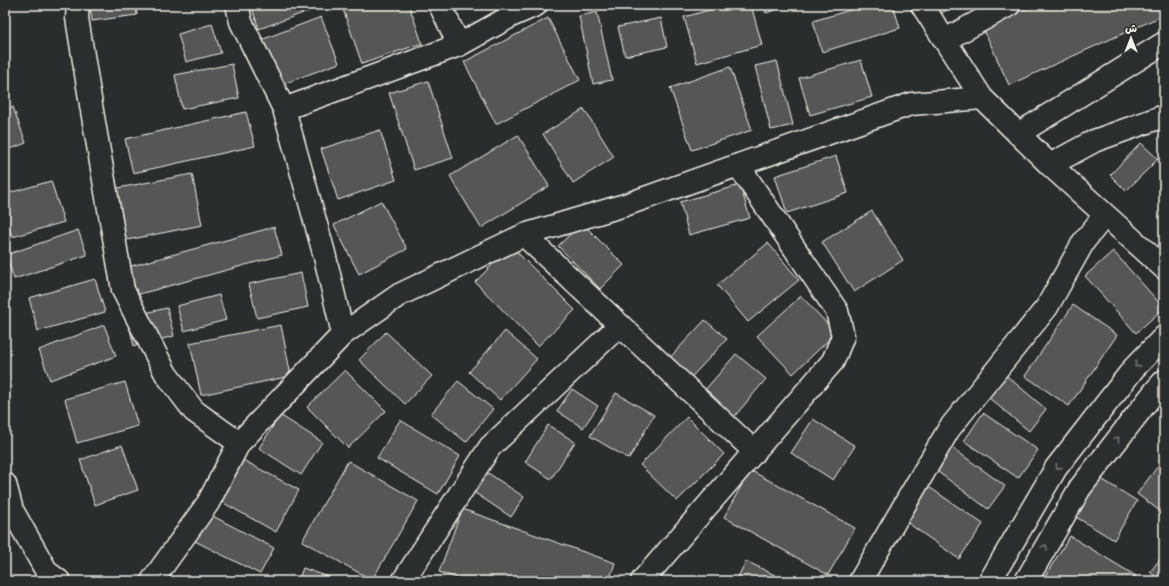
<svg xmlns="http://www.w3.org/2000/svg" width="1169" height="586" viewBox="0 0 1169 586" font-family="'Shantell Sans','Playpen Sans Arabic',sans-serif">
<rect width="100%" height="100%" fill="#2a2d2e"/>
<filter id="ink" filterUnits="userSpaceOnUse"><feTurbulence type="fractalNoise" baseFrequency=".025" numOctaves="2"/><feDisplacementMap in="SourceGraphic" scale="8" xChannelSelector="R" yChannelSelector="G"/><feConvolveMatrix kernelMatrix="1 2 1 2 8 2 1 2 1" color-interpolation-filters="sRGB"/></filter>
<g filter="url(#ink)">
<path fill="#555756" stroke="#f4f1e8" d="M 90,5 L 136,5 L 137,15 L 92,21 Z
M 251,5 L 325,5 L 259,29 Z
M 355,5 L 409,5 L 422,43 L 362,64 L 343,9 Z
M 447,5 L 476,5 L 450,13 Z
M 727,5 L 751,5 L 762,45 L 697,63 L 684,17 Z
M 763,5 L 791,5 L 766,13 Z
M 867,5 L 893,5 L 900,28 L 822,52 L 813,21 Z
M 933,5 L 954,5 L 939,15 Z
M 1034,5 L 1161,5 L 1164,12 L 1164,15 L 1009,85 L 983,28 Z
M 597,12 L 612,80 L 593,84 L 579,16 Z
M 321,17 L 339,63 L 278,86 L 261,40 Z
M 548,18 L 580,80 L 496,124 L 464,62 Z
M 661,18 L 667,47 L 625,56 L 618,27 Z
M 212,24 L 221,53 L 186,62 L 178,34 Z
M 861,60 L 872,97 L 810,115 L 799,78 Z
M 777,61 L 793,125 L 771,130 L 755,66 Z
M 232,64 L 239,98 L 182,109 L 175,75 Z
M 730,67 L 752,130 L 692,150 L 670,88 Z
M 428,81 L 453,158 L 414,170 L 389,93 Z
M 13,107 L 26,143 L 5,151 L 5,110 Z
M 584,109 L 614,157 L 573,183 L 543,134 Z
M 246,112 L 255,146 L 133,173 L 125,139 Z
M 380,130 L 396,180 L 338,200 L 321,149 Z
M 518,135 L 549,186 L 481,228 L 450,176 Z
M 1141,143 L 1158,159 L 1126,191 L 1110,175 Z
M 836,156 L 848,193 L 787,213 L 775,176 Z
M 192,174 L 202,225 L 107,244 L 97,192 Z
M 51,181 L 64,222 L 12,237 L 5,213 L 5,194 Z
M 740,185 L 750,218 L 689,235 L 680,202 Z
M 381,201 L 407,249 L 359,274 L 334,225 Z
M 872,211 L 903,260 L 854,292 L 822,242 Z
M 582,223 L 624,265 L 600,289 L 558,246 Z
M 274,227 L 282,255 L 132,296 L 124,268 Z
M 78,230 L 87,255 L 14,279 L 6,255 Z
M 768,243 L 799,280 L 748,322 L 717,285 Z
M 511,246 L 575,310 L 538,346 L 475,282 Z
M 1113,251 L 1164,308 L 1136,333 L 1085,276 Z
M 301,273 L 308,307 L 257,318 L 249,284 Z
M 95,279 L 105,312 L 38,331 L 29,298 Z
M 219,295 L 226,320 L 184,331 L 177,306 Z
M 801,296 L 836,333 L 793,374 L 757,336 Z
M 1073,305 L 1117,335 L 1069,406 L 1025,376 Z
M 167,308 L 174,336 L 134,346 L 127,317 Z
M 705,320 L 727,339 L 684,385 L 663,365 Z
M 104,325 L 116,356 L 50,380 L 39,350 Z
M 281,325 L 291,376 L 201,395 L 190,343 Z
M 505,331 L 537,359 L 500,400 L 469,372 Z
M 386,332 L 432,376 L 405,404 L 359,360 Z
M 736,354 L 766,379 L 729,423 L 698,398 Z
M 345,370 L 386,411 L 348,448 L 307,407 Z
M 1002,372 L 1046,409 L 1029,431 L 984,394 Z
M 458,381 L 493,409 L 466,442 L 431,414 Z
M 125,382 L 138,426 L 77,443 L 65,399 Z
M 572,389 L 598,406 L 583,428 L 557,411 Z
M 616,393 L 654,415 L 629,459 L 590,436 Z
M 983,413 L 1038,450 L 1018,478 L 964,441 Z
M 280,415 L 322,442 L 301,475 L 259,448 Z
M 687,417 L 724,454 L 677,501 L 640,465 Z
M 813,419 L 855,446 L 833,480 L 791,453 Z
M 400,420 L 460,456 L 438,494 L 377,458 Z
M 548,425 L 575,442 L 551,479 L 525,462 Z
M 947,444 L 1005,486 L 988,509 L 930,466 Z
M 122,445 L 138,490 L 95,505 L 80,460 Z
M 1164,458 L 1164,514 L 1137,494 Z
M 243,460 L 299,490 L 276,532 L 220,501 Z
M 348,461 L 418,501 L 372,580 L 302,541 Z
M 750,470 L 855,528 L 828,575 L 724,517 Z
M 485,471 L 524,497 L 511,517 L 472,491 Z
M 1095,475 L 1137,501 L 1114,540 L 1071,514 Z
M 929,487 L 983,524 L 959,559 L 905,521 Z
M 462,509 L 615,563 L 609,581 L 466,581 L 439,572 Z
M 205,512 L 274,548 L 260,574 L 191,539 Z
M 1070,536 L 1136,576 L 1133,581 L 1042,581 Z
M 1164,554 L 1164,581 L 1161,581 L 1150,572 Z
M 746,561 L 787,581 L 736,581 Z
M 303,568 L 340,581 L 298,581 Z"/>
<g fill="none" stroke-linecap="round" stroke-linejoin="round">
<g stroke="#f4f1e8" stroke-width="25">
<path id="street" d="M 78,5 L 77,18 L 91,105 L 123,290 L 166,374 L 194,411 L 239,443
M 237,5 L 241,22 L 284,109 L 324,253 L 343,334
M 440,5 L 459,45
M 922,5 L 982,98 L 1050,165 L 1164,268
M 945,40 L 1009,5
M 284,109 L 459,45 L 513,15 L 536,5
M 1018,134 L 1164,43
M 1050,165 L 1094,141 L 1164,116
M 524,235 L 755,452
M 5,484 L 12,510 L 47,572 L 59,581
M 152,581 L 208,503 L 239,443 L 343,334 L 399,295 L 524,235 L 625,205 L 911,104 L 982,98
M 403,581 L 490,447 L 620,325
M 642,581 L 833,361 L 843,336 L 837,311 L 738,165
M 860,581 L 949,429 L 1047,307 L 1084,241 L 1105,215"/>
</g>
<g stroke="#f4f1e8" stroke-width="25">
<path id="secondary" d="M 990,581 L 1056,468 L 1134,368 L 1164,337
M 1026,581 L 1080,488 L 1156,390 L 1164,381"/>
</g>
<use href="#street" stroke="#2a2d2e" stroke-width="22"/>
<use href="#secondary" stroke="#2a2d2e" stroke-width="22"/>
</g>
<defs><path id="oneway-chevron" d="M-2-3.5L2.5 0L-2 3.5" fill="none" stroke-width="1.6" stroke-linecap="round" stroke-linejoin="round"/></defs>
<g stroke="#71726f">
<use href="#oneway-chevron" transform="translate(1137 365) rotate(133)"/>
<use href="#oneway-chevron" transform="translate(1117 439) rotate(-52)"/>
<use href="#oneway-chevron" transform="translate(1058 467) rotate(125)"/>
<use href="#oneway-chevron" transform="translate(1045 547) rotate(-60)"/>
</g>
</g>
<rect width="1169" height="586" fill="none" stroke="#2a2d2e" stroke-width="20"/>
<rect x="10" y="10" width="1149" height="566" fill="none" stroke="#f4f1e8" stroke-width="1.5" filter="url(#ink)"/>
<g transform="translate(1131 38)" stroke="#2a2d2e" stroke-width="3" paint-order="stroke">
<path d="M0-3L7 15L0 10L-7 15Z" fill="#f4f1e8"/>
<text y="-6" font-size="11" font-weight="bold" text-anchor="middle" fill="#f4f1e8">ش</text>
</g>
</svg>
